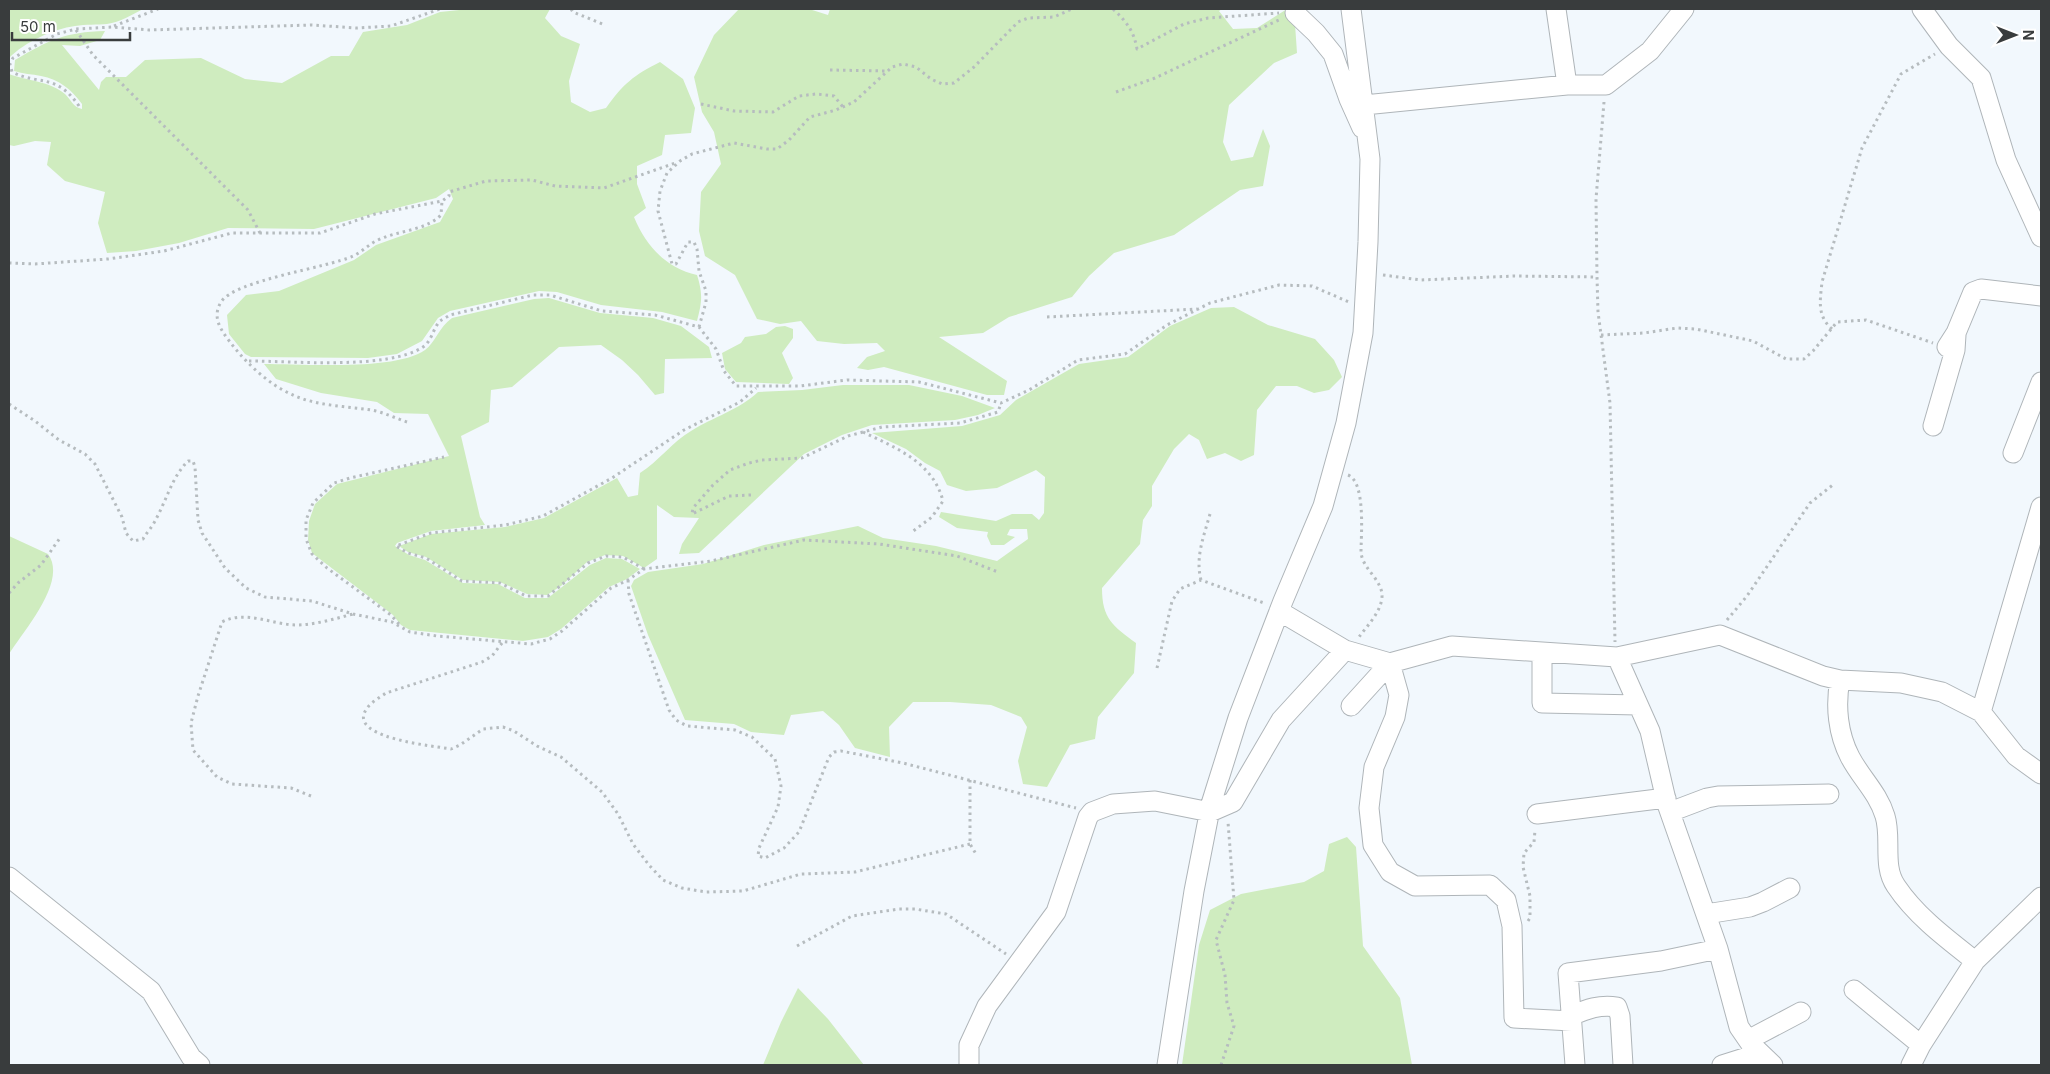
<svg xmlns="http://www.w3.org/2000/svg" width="2050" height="1074" viewBox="0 0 2050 1074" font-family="Inter,sans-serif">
<rect width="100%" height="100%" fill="#f2f8fd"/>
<path fill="#cfecbf" d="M 9,9 L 143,9 C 132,15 120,22 107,24 C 97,25 86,24 75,26 C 53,29 25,42 9,58 Z
M 469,9 L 550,9 L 545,18 L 561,36 L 580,44 L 569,81 L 571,102 L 590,112 L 606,108 C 623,84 634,75 660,62 L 683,79 L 695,108 L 691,133 L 665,135 L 662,155 L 637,166 L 637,184 L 646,208 L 634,217 C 646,246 666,268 697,275 C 703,294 702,302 697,321 L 662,312 L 601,305 L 557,292 L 539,291 L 450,311 L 438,318 L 422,341 L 397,354 L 368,358 L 251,357 L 245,354 L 229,334 L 227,315 L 246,295 L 279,291 L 354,260 L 376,245 L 440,222 L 453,199 L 449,189 L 436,198 L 314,229 L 228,228 L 179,243 L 136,251 L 107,253 L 98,223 L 105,192 L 65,181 L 47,165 L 51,142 L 35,141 L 14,146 L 9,145 L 9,72 L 9,74 C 27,81 50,81 65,94 C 71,100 73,107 82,109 L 82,104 C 72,90 59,79 41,76 C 32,74 23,74 14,71 L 15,60 C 49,40 65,32 105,31 L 100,40 L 80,46 L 62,45 L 99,90 L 101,82 L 106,77 L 126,77 L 145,60 L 201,58 L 245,79 L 282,83 L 331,56 L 349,56 L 363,32 L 407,25 L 440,12 Z
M 739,9 L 809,9 L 828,15 L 830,9 L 1222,9 L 1219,11 L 1233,29 L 1257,28 L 1287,9 L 1295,24 L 1297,53 L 1274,63 L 1229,105 L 1223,142 L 1231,161 L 1253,157 L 1263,129 L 1270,146 L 1263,186 L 1240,190 L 1174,235 L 1114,253 L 1089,276 L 1072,297 L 1009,317 L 983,333 L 939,337 L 1007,381 L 1004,395 L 987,395 L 884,367 L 868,370 L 857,368 L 867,357 L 885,351 L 877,343 L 844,344 L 817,341 L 801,321 L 780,324 L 757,319 L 735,275 L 705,256 L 699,231 L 701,192 L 721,164 L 714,132 L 702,112 L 694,77 L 714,35 Z
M 549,298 L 600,313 L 653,318 L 681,326 L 709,347 L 712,358 L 665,359 L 664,393 L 655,395 L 638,375 L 622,360 L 601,345 L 559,347 L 512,387 L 491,390 L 489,422 L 461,436 L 480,517 L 485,525 L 431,531 L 397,543 L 395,546 L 409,555 L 425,560 L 463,583 L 498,584 L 525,598 L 548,598 L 590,565 L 606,558 L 622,559 L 640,569 L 627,579 L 609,587 L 561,629 L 548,637 L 523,641 L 410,630 L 401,625 L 393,615 L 312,553 L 308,540 L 309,521 L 315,504 L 337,484 L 449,456 L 428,414 L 394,413 L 377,402 L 321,393 L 276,379 L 264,364 C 301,364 396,371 425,350 C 435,343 439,327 452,318 L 534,299 Z
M 1234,307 L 1268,325 L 1315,339 L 1334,360 L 1342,377 L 1329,390 L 1314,393 L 1297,386 L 1276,386 L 1257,410 L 1254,455 L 1241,461 L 1225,453 L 1207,459 L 1199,440 L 1189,434 L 1174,449 L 1152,486 L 1152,506 L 1143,520 L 1140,544 L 1102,588 C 1102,619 1113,626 1136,643 L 1134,673 L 1098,717 L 1095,739 L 1070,745 L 1047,787 L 1023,784 L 1018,761 L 1027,727 L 1021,717 L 991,705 L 950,702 L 913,702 L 889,727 L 890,757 L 855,748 L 839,725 L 823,711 L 791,715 L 784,735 L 751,732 L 734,724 L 685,720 L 648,635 L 631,586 L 634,580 L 648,572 L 703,564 L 764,545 L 858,526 L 883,538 L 936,546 L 997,561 L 1028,539 L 1027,529 L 1010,529 L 1007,535 L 1015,537 L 1004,545 L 991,545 L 987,536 L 988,532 L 957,528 L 939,517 L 941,512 L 996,521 L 1012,514 L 1032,514 L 1039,520 L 1044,513 L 1045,477 L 1036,470 L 997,488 L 966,491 L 947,485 L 940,471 L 925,463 L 906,449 L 872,433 L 962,426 L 1000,415 L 1016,400 L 1079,364 L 1128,357 L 1170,326 L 1211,308 Z
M 785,326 L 793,329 L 793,338 L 782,353 L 793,378 L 789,384 L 736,382 L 725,369 L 722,353 L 741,343 L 745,337 L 766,334 L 776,327 Z
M 843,385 L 909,385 L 962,396 L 995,408 L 978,415 L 955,420 L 872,425 L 842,435 L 804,454 L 699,553 L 679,554 L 682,544 L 699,518 L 674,517 L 657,505 L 657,559 L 644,568 L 623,556 L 605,555 L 587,562 L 561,586 L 547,595 L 527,594 L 500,582 L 463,580 L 426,557 L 408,552 L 399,546 L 431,534 L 505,527 L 544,518 L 617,478 L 628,497 L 638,495 L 640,473 C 659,461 672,442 691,431 C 713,417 739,410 758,392 L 802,390 Z
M 9,536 L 48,554 C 68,581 24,630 9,654 Z
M 1347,837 L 1356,847 L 1363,946 L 1400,998 L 1412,1065 L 1182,1065 L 1199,945 L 1210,910 L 1241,894 L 1304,882 L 1324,871 L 1329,844 Z
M 798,988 L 828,1019 L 864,1065 L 763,1065 L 781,1022 Z"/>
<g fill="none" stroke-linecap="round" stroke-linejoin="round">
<g stroke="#afb5b9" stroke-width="21">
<path id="minor" d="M 1556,9 L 1567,85
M 1922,9 L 1949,46 L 1981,78 L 2006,160 L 2041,237
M 1295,13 L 1316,33 L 1333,54 L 1349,99 L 1362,128
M 1364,105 L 1567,85 L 1606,85 L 1650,51 L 1684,9
M 1947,347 L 1956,333 L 1973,292 L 1981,289 L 2041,296
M 1933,426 L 1955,350 L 1956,335
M 2013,453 L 2041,382
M 1279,611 L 1345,650
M 1542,653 L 1542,703 L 1638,705
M 1617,657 L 1650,731 L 1667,804 L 1718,949 L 1739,1027 L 1750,1043 L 1773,1065
M 1390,663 L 1399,695 L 1395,717 L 1374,767 L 1369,808 L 1373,845 L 1390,872 L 1415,886 L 1490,885 L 1506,900 L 1512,926 L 1514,1018 L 1572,1021
M 1840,680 C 1835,706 1838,734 1850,757 C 1861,778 1878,793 1885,816 C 1892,838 1882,866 1896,886 C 1916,916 1947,939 1975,961
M 1351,706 L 1390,663
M 1981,712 L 2041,507
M 1670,812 L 1707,798 L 1718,796 L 1829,794
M 1537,814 L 1666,798
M 9,877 L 151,991 L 191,1057 L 200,1065
M 1706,914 L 1750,907 L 1763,902 L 1790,888
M 1854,990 L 1921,1045
M 1571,1016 C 1587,1009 1600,1004 1617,1007 L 1620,1016 L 1623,1065
M 1748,1040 L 1801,1012
M 969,1065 L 969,1045 L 987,1006 L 1056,912 L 1088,817 L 1092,812 L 1113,804 L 1155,801 L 1210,812 L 1233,802 L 1281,720 L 1345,650 L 1390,663 L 1452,646 L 1617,657 L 1720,635 L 1823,676 L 1840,680 L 1901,683 L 1942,692 L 1981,712 L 2016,756 L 2041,774
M 1167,1065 L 1194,891 L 1211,804 L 1238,718 L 1283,601 L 1323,506 L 1346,423 L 1363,333 L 1368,242 L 1370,159 L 1351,9
M 1575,1065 L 1568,973 L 1661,961 L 1718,949
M 1722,1065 L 1760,1053
M 1911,1065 L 1921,1045 L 1975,961 L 2041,897"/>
</g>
<path stroke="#b6bcbf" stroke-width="3" stroke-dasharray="2.5 4" stroke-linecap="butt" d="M 571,9 L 573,12 L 605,25
M 1113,9 C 1126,21 1134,31 1137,49 L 1184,24 L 1208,18 L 1279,13
M 114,26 L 158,9
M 76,30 L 93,55 L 248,210 L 260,233
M 830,70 L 887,71
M 1116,92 L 1155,78 L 1281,19
M 1604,102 L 1596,199 L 1597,277 L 1598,312 L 1610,403 L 1615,642
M 701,104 L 734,111 L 773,112 L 799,96 L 816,94 L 834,96 L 843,107
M 79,106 C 56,73 41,86 12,72 L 10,64 L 13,58 L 57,34 L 76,29 L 113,27 L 149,30 L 311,25 L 357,28 L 391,26 L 440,9
M 9,263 L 35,264 L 108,259 L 164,251 L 232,233 L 320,233 L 375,214 L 442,201 L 449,196 L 449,192 L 486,181 L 532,180 L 555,186 L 604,188 L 678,162
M 1383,275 L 1421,280 L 1515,276 L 1597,277
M 1047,317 L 1197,309
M 699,327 L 706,302 L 706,291 L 699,271 L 697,249 L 694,242 L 688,242 L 676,264 L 672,264 L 658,211 L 660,191 L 667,173 L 680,161 L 692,154 L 734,143 L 767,149 L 777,149 L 789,140 L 810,117 L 836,110 L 854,102 L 892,67 L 903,64 L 916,67 L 931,79 L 942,84 L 954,83 L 974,67 L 1018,22 L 1028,18 L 1054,17 L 1072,9
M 1832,329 C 1817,316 1820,301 1822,282 L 1862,148 L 1901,74 L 1935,54
M 1601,335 L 1644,333 L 1677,328 L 1696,329 L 1753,341 L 1786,359 L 1804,359 L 1813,351 L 1837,322 L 1866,320 L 1933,343
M 249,361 C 293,361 388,370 423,347 C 432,341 433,328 440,321 C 443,319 447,317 450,315 L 533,295 L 550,295 L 602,311 L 655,315 L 699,327 L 716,349 L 724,371 L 736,386 L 800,386 L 847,380 L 919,382 L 1001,403 L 1029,390 L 1078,360 L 1125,354 L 1167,325 L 1210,303 L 1279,285 L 1312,286 L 1349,302
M 9,404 L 35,421 L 59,440 L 85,454 L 95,464 L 122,517 L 126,533 L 133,541 L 143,539 C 147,532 153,526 156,519 C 167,499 172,477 188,461 L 193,461 L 195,467 L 198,520 L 202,533 L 225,568 L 246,588 L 265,597 L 312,601 L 353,614 L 392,622 L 410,632 L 437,636 L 531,644 L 550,639 L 562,631 L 611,588 L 628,580 L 644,569 L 711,561 L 804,540 L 879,544 L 957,556 L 998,572
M 407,422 C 395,418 383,412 371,410 C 345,406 317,406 293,395 C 269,385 245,362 230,342 C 220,329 212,317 221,302 C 235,280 327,268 353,256 C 362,252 369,244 378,240 C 399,230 425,231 441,215 L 442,201
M 863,432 C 896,448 933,462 943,501 L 932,517 L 912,532
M 1348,475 C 1366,482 1361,536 1361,552 C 1362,569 1383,580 1382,597 C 1381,612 1367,626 1359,637
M 751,495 L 729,496 L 692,514 L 693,508 L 713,485 L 730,470 L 749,463 L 762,460 L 802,458 L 848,436 L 882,427 L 960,423 L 998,412 L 1001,403
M 644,569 L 623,557 L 606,556 L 588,563 L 548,596 L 526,596 L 500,583 L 462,581 L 426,558 L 408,553 L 396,546 L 431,533 L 505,525 L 543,516 L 612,478 L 684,430 L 740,402 L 756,388
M 628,580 L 629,594 L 669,710 L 676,720 L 687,726 L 735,730 L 752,737 L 775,759 L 781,786 L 778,807 L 759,848 L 758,856 L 765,858 L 784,848 L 799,832 L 829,757 L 834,752 L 841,751 L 903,763 L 1076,808
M 1201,580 C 1195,557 1204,536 1210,514
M 9,593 L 18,583 L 41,565 L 60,538
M 1727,620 L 1747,596 L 1810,503 L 1834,484
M 399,624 L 391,615 L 327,568 L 312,554 L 306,539 L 306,520 L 313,503 L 334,483 L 350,478 L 444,457
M 502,643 L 492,656 L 482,662 L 386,693 C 379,698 367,704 364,714 C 356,739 435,746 451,749 L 460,745 L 483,729 L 503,727 L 514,731 L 537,746 L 561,757 L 602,792 L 618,814 L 633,844 L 649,865 L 663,880 L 682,888 L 706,892 L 743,891 L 801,874 L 855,872 L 970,844
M 1157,668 L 1172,601 L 1180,589 L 1201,580 L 1264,603
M 970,780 L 970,844 L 976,854
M 311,796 L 291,788 L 232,784 L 217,777 L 193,750 L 191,723 L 198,696 L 222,622 C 245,610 271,624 295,625 C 315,625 334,619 353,614
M 1528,921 L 1530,918 L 1530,896 L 1523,867 L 1524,853 L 1534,842 L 1535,830
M 797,946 L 852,916 L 899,909 L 915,909 L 946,914 L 1006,954
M 1221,1065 L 1234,1026 L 1227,1003 L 1225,975 L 1216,940 L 1234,900 L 1228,822"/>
<use href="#minor" stroke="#fff" stroke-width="19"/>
</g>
<rect width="2050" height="1074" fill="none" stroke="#393c3d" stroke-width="20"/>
<g transform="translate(2015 35) rotate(90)" stroke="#ffffff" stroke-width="4" paint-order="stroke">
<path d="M0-4L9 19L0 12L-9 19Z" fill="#393c3d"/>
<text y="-8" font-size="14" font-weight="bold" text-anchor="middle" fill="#393c3d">N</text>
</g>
<path d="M12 32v8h118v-8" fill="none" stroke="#393c3d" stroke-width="2.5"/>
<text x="20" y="32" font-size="15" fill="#393c3d" stroke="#ffffff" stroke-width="4" paint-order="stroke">50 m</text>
</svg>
